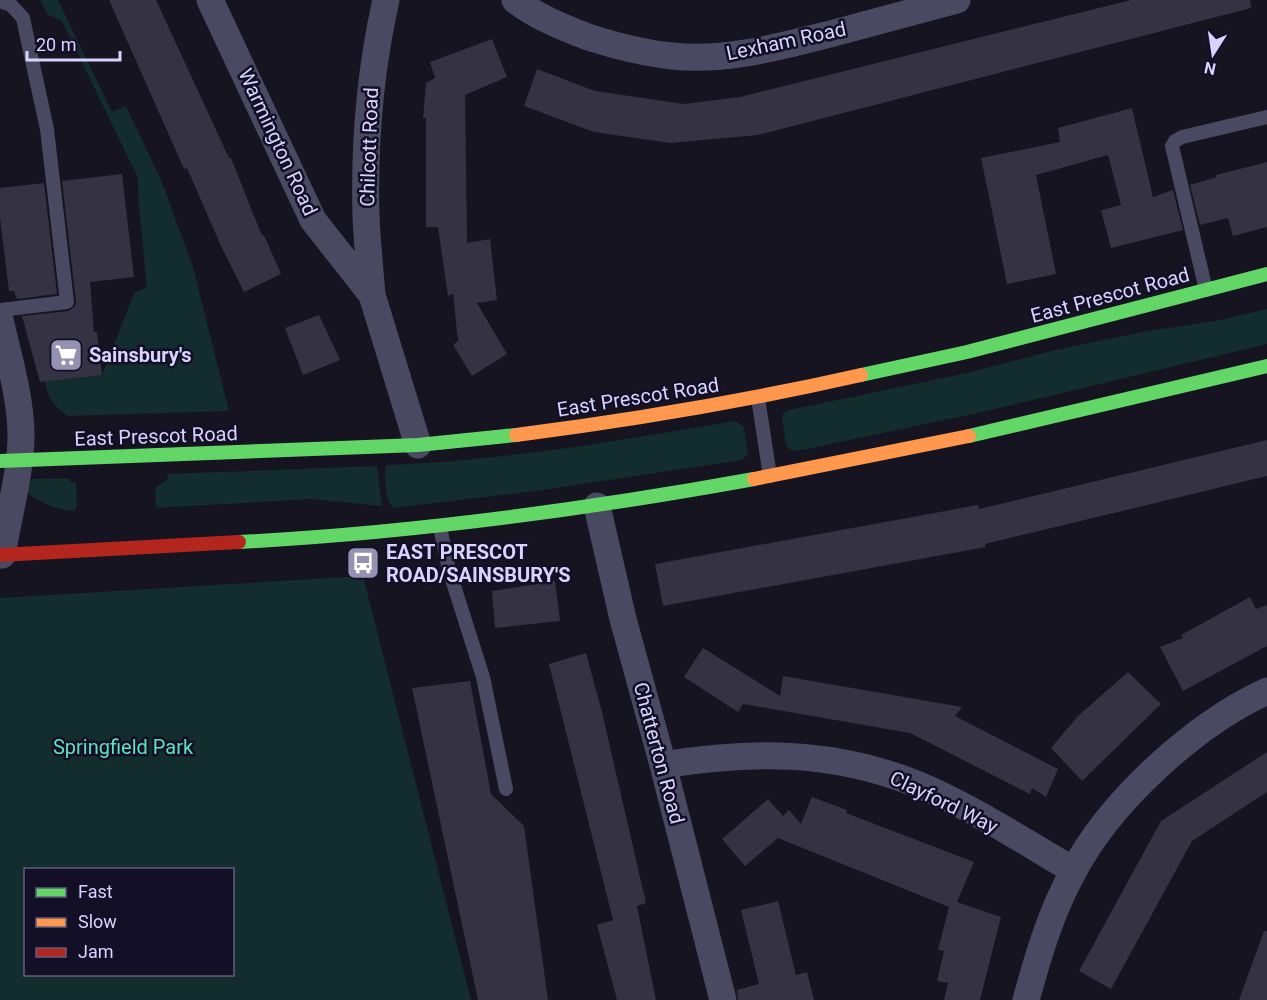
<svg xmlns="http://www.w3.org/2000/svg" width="1267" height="1000" viewBox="0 0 1267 1000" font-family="Roboto,sans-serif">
<rect width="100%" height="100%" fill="#161421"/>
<path fill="#132c2d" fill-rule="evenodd" d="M 40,0 L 58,0 L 112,112 L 126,106 L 162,182 L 193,267 L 229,411 L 68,416 C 54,407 47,397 45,381 L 102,375 L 134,293 L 147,287 L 139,208 L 138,178 L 62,21 L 48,15 Z
M 1267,309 L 1267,344 L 987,411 L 807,449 L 793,451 L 786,446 L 782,418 L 783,414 L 789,410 L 967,373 L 1059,349 L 1148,331 L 1215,321 Z
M 736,421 L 744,427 L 748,453 L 742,460 L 536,491 L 393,508 C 385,499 384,477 386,465 C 504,461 620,440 736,421 Z
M 377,466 L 382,506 L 311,499 L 156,508 L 155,488 L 167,480 L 168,474 Z
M 68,478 L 72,483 L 76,483 L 77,505 L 75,511 C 57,510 43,504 29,494 L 27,489 L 30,481 L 34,479 Z
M 363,576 L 471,1000 L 0,1000 L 0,598 ZM 26,870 L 232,870 L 232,974 L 26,974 Z"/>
<path fill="#343243" d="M 109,0 L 156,0 L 229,158 L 231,158 L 262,236 L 264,235 L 281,274 L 244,292 L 221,246 L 187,168 L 184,169 Z
M 1131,0 L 1250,0 L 1251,8 L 758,135 L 670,143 L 594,132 L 524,106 L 537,69 L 595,91 L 684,104 L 740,97 Z
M 492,39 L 507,77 L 465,95 L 467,243 L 490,239 L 497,300 L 477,303 L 507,354 L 472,376 L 453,345 L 458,341 L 453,294 L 448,296 L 438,227 L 426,227 L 426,118 L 423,118 L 426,83 L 435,78 L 430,62 Z
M 1132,108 L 1153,197 L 1173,190 L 1183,230 L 1111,248 L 1101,210 L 1121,205 L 1108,155 L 1036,175 L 1056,274 L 1007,284 L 981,158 L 1060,142 L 1058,128 Z
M 1267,162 L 1267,227 L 1233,236 L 1228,218 L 1200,225 L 1190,185 L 1217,177 L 1216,175 Z
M 122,174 L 134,277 L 90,282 L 94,332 L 97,332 L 102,375 L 40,382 L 22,316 L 69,311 L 75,306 L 76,302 L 62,181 Z
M 44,183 L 57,294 L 17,299 L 14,291 L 9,291 L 0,218 L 0,188 Z
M 319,315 L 340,360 L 303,375 L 285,328 Z
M 1267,440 L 1267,476 L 985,544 L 986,547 L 663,606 L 655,564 L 978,505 L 979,509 Z
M 555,581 L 560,621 L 495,628 L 492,591 Z
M 1250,597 L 1256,609 L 1267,605 L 1267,646 L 1183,691 L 1160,647 L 1183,638 L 1181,635 Z
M 703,648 L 780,696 L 783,676 L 962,707 L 955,716 L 1058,769 L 1046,797 L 1032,788 L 1030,794 L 910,733 L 743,704 L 738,712 L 684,677 Z
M 586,653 L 602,712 L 646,903 L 637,906 L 656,1000 L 617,1000 L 597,925 L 613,920 L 549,664 Z
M 1128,672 L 1161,704 L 1082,781 L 1051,748 L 1078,716 Z
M 470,681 L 491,794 L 524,826 L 548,1000 L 478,1000 L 412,688 Z
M 1267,752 L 1267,792 L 1192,841 L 1111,989 L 1079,971 L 1161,821 Z
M 812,797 L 847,810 L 846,813 L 974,862 L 957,902 L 1001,917 L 980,1000 L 944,1000 L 948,983 L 937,981 L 944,951 L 938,950 L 949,907 L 778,838 L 745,866 L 722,839 L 768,799 L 783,816 L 789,810 L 801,824 Z
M 778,901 L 796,975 L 807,972 L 814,1000 L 738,1000 L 737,990 L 759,984 L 741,910 Z
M 1264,931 L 1267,931 L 1267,1000 L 1239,1000 Z"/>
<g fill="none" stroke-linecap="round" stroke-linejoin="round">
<path stroke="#4a4962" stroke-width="14" d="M 0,1 L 11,5 L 23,18 L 27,37 L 47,129 L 67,302 L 0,310
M 1206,290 L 1172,146 L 1175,141 L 1182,137 L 1267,117
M 758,398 L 770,476
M 440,527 L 449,570 L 483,677 L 506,789"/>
<path stroke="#4a4962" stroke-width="27" d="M 210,0 L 313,220 L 372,295 L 418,445
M 515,0 C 537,17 562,27 588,37 C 616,46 643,53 672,56 C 727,62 782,46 834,33 C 875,22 916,11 957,0
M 372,295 C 370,269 367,242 366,216 C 364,143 370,71 386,0
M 0,319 C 8,356 20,394 21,432 C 22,468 8,518 2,555
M 597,506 L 623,619 L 663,765 L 723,1000
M 663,765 C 751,751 830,750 914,783 C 967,804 1023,841 1073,870
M 1026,1000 C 1038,956 1051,912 1073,872 C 1110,801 1195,724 1267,691"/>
<path stroke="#63d668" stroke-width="14" d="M 861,375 L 967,352 L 1267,274
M 969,436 L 1267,366
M 0,461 L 418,445 L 516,435
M 239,542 C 412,533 583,510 754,479"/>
<path stroke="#ff974d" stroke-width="14" d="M 516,435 C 633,420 746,401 861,375
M 754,479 L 969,436"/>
<path stroke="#b3261e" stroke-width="14" d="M 0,555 L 239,542"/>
</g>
<defs>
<g id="supermarket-square" transform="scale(1.725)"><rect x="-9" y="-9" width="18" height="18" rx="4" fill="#9591b1" stroke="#130f26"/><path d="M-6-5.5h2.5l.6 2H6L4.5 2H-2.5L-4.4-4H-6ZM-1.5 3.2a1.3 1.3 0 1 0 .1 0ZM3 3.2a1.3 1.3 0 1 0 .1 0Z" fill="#fff"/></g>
<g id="bus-square" transform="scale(1.725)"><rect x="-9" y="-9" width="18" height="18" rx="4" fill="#9591b1" stroke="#130f26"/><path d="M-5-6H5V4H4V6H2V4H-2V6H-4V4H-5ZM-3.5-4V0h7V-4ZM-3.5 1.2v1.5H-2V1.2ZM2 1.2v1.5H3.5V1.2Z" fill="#fff"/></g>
</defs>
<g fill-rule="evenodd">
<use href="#supermarket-square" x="66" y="355"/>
<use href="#bus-square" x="363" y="563"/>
</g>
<g text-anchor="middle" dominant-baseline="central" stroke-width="5" stroke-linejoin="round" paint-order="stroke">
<g font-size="20" fill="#d9d4ff" stroke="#130f26">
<text transform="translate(786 41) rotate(-12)">Lexham Road</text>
<text transform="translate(278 142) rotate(65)">Warmington Road</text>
<text transform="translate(369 147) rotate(-88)">Chilcott Road</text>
<text transform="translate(1110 295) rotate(-15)">East Prescot Road</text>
<text transform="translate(638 397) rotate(-9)">East Prescot Road</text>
<text transform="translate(156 436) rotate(-2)">East Prescot Road</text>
<text transform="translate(659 753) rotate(75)">Chatterton Road</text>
<text transform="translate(944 802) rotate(26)">Clayford Way</text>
</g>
<g font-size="20" font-weight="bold" fill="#d9d4ff" stroke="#130f26" text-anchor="start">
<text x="89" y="355">Sainsbury's</text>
<text x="386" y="552">EAST PRESCOT<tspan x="386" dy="23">ROAD/SAINSBURY'S</tspan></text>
</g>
<g font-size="20" fill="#5fe0c0" stroke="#130f26">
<text x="123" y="747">Springfield Park</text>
</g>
</g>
<rect x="24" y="868" width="210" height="108" fill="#130f26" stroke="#625e7d" stroke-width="1.5"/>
<rect x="36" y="888" width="30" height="9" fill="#63d668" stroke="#625e7d" stroke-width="1.5"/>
<text x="78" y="898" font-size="18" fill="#d9d4ff">Fast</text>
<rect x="36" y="918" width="30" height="9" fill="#ff974d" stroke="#625e7d" stroke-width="1.5"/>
<text x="78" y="928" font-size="18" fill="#d9d4ff">Slow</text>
<rect x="36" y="948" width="30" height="9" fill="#b3261e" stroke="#625e7d" stroke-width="1.5"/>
<text x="78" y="958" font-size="18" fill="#d9d4ff">Jam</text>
<g transform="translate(1213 54) rotate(192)" stroke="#130f26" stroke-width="4.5" paint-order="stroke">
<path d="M0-4.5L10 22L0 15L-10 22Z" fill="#d9d4ff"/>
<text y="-9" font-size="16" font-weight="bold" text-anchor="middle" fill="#d9d4ff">N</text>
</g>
<path d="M27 51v9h93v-9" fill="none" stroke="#d9d4ff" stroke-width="3"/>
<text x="36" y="51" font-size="18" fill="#d9d4ff" stroke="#130f26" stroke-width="4.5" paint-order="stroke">20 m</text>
</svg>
